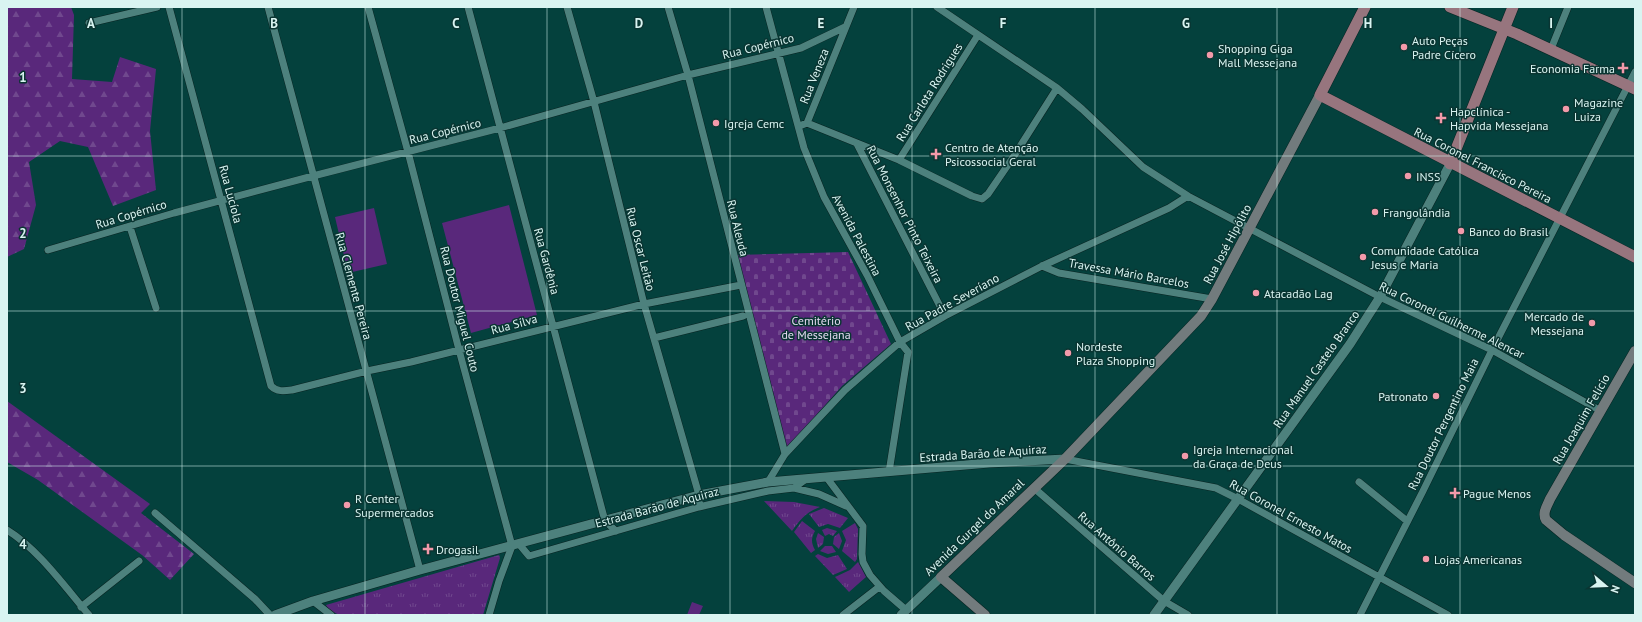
<svg xmlns="http://www.w3.org/2000/svg" width="1642" height="622" viewBox="0 0 1642 622" font-family="'PT Sans',sans-serif">
<defs>
<pattern id="grass-tufts" width="24" height="20" patternUnits="userSpaceOnUse"><rect width="24" height="20" fill="#59287b"/><path d="M3 7l-1-3M5 7V3M7 7l1-3M15 17l-1-3M17 17v-4M19 17l1-3" fill="none" stroke="#70488e"/></pattern>
<pattern id="forest-firs" width="22" height="20" patternUnits="userSpaceOnUse"><rect width="22" height="20" fill="#59287b"/><path d="M5 1l3.5 6h-7zM16 11l3.5 6h-7z" fill="#70488e"/></pattern>
<pattern id="cemetery-stones" width="16" height="16" patternUnits="userSpaceOnUse"><rect width="16" height="16" fill="#59287b"/><path d="M2 7V4a2 2 0 0 1 4 0v3zM10 15v-3a2 2 0 0 1 4 0v3z" fill="#70488e"/></pattern>
</defs>
<rect width="100%" height="100%" fill="#04413d"/>
<path fill="url(#grass-tufts)" d="M 764,501 L 794,502 L 820,507 C 806,512 800,520 792,531 Z
M 824,508 L 848,518 L 840,528 L 828,524 L 819,527 L 809,514 Z
M 802,521 L 815,531 C 811,538 811,543 815,550 L 811,553 L 794,532 Z
M 855,523 L 858,529 L 857,559 L 855,562 L 842,551 L 846,540 L 842,531 Z
M 827,528 L 837,531 L 833,536 L 829,534 L 825,536 L 822,530 Z
M 818,533 L 824,537 L 823,544 L 818,548 L 816,539 Z
M 839,533 L 842,541 L 839,549 L 833,544 L 834,537 Z
M 825,546 L 832,546 L 836,552 L 828,554 L 820,551 Z
M 818,554 L 827,558 L 838,555 L 847,569 L 833,575 L 815,556 Z
M 499,555 L 500,558 L 483,615 L 339,615 L 328,609 L 326,605 Z
M 858,562 L 866,577 L 849,592 L 835,577 L 850,570 Z"/>
<path fill="url(#forest-firs)" d="M 7,7 L 71,7 L 74,15 L 72,79 L 112,82 L 120,57 L 156,69 L 150,131 L 156,190 L 113,206 L 88,147 L 60,141 L 29,162 L 36,205 L 24,249 L 7,257 Z
M 7,401 L 150,504 L 141,513 L 194,554 L 170,580 L 142,555 L 38,480 L 7,462 Z"/>
<path fill="url(#cemetery-stones)" d="M 848,252 L 891,344 L 842,386 L 783,453 L 736,255 Z"/>
<path fill="#59287b" d="M 509,205 L 537,315 L 471,333 L 442,223 Z
M 374,208 L 387,264 L 348,273 L 335,217 Z
M 692,602 L 703,606 L 699,615 L 687,615 Z"/>
<g fill="none" stroke-linecap="round" stroke-linejoin="round">
<g stroke="#082422" stroke-width="8">
<path id="minor" d="M 169,7 L 271,386 C 277,392 284,391 292,390 L 367,371 L 411,362 L 644,304 L 741,285
M 268,7 L 420,570
M 368,7 L 408,152 L 459,350 L 512,546 L 499,581 L 489,615
M 468,7 L 605,521 L 616,531
M 567,7 L 594,102 L 644,304 L 699,495 L 699,507
M 668,7 L 688,75 L 785,454
M 766,7 L 804,148 L 824,197 L 867,275 L 900,342 L 908,352 L 889,472
M 937,7 L 1057,88 L 1082,109 L 1143,167 L 1188,196 L 1380,297 L 1492,350 L 1601,411
M 89,23 L 157,7
M 1551,49 L 1568,7
M 807,123 L 899,160 L 972,196 L 982,199 L 988,194 L 1014,156 L 1057,88
M 802,125 L 807,123 L 854,7
M 857,144 L 945,316
M 899,160 L 978,35
M 130,227 L 156,308
M 48,250 L 174,213 L 313,176 L 500,128 L 688,75 L 801,48 L 845,27
M 1042,266 L 1059,273 L 1212,299
M 654,338 L 743,316
M 1065,459 L 1216,488 L 1238,499 L 1448,615
M 827,478 L 863,526 L 862,554 L 863,562 L 870,575 L 884,591 L 906,610
M 768,482 L 785,454 L 845,390 L 900,342 L 945,316 L 1042,266 L 1169,208 L 1188,196
M 1359,482 L 1407,521
M 794,488 L 819,494 L 846,506
M 1034,488 L 1164,601 L 1188,615
M 155,513 L 255,599 L 270,615
M 7,530 C 38,549 65,587 89,615
M 519,544 L 529,556 L 699,507 L 768,491 L 794,488 L 806,479
M 313,601 L 331,615
M 81,607 L 139,561
M 843,615 L 879,587
M 1360,615 L 1423,491 L 1492,350 L 1635,72"/>
</g>
<g stroke="#082422" stroke-width="10">
<path id="tertiary" d="M 275,615 L 313,601 L 420,570 L 699,495 L 768,482 L 989,463 L 1065,459
M 901,615 L 941,577
M 1154,615 L 1350,344 L 1380,297 L 1450,164"/>
</g>
<g stroke="#082422" stroke-width="11">
<path id="secondary" d="M 1635,351 L 1550,499 C 1547,506 1542,513 1546,520 L 1564,535 L 1635,583
M 985,615 L 941,577 L 1065,459 L 1201,316 L 1212,299 L 1320,95"/>
</g>
<g stroke="#082422" stroke-width="12">
<path id="primary" d="M 1365,7 L 1320,95 L 1635,257
M 1450,7 L 1517,34 L 1635,89
M 1450,164 L 1513,7"/>
</g>
<use href="#minor" stroke="#4d817d" stroke-width="7"/>
<use href="#tertiary" stroke="#4d817d" stroke-width="9"/>
<use href="#secondary" stroke="#727b7d" stroke-width="10"/>
<use href="#primary" stroke="#97757e" stroke-width="11"/>
</g>
<path fill="none" stroke="#d9f4f1" stroke-width="1" stroke-opacity="0.55" d="M 182,7 L 182,615M 365,7 L 365,615M 547,7 L 547,615M 730,7 L 730,615M 912,7 L 912,615M 1095,7 L 1095,615M 1277,7 L 1277,615M 1460,7 L 1460,615M 7,156 L 1635,156M 7,311 L 1635,311M 7,466 L 1635,466"/>
<g fill="#f39aaa" stroke="#0a3532" stroke-width="1.5">
<circle cx="1404" cy="47" r="4"/>
<circle cx="1210" cy="55" r="4"/>
<path d="M1621 62h4v4h4v4h-4v4h-4v-4h-4v-4h4z"/>
<circle cx="1566" cy="109" r="4"/>
<path d="M1439 112h4v4h4v4h-4v4h-4v-4h-4v-4h4z"/>
<circle cx="716" cy="123" r="4"/>
<path d="M934 148h4v4h4v4h-4v4h-4v-4h-4v-4h4z"/>
<circle cx="1408" cy="176" r="4"/>
<circle cx="1375" cy="212" r="4"/>
<circle cx="1461" cy="231" r="4"/>
<circle cx="1363" cy="257" r="4"/>
<circle cx="1256" cy="293" r="4"/>
<circle cx="1592" cy="323" r="4"/>
<circle cx="1068" cy="353" r="4"/>
<circle cx="1436" cy="396" r="4"/>
<circle cx="1185" cy="456" r="4"/>
<path d="M1453 487h4v4h4v4h-4v4h-4v-4h-4v-4h4z"/>
<circle cx="347" cy="505" r="4"/>
<path d="M426 543h4v4h4v4h-4v4h-4v-4h-4v-4h4z"/>
<circle cx="1426" cy="559" r="4"/>
</g>
<g text-anchor="middle" dominant-baseline="central" stroke-width="3" stroke-linejoin="round" paint-order="stroke">
<g font-size="12" fill="#d9f4f1" stroke="#0a3532" text-anchor="start">
<text x="1412" y="40">Auto Peças<tspan x="1412" dy="14">Padre Cícero</tspan></text>
<text x="1218" y="48">Shopping Giga<tspan x="1218" dy="14">Mall Messejana</tspan></text>
<text x="1615" y="68" text-anchor="end">Economia Farma</text>
<text x="1574" y="102">Magazine<tspan x="1574" dy="14">Luiza</tspan></text>
<text x="1450" y="111">Hapclínica -<tspan x="1450" dy="14">Hapvida Messejana</tspan></text>
<text x="724" y="123">Igreja Cemc</text>
<text x="945" y="147">Centro de Atenção<tspan x="945" dy="14">Psicossocial Geral</tspan></text>
<text x="1416" y="176">INSS</text>
<text x="1383" y="212">Frangolândia</text>
<text x="1469" y="231">Banco do Brasil</text>
<text x="1371" y="250">Comunidade Católica<tspan x="1371" dy="14">Jesus e Maria</tspan></text>
<text x="1264" y="293">Atacadão Lag</text>
<text x="1584" y="316" text-anchor="end">Mercado de<tspan x="1584" dy="14">Messejana</tspan></text>
<text x="1076" y="346">Nordeste<tspan x="1076" dy="14">Plaza Shopping</tspan></text>
<text x="1428" y="396" text-anchor="end">Patronato</text>
<text x="1193" y="449">Igreja Internacional<tspan x="1193" dy="14">da Graça de Deus</tspan></text>
<text x="1463" y="493">Pague Menos</text>
<text x="355" y="498">R Center<tspan x="355" dy="14">Supermercados</tspan></text>
<text x="436" y="549">Drogasil</text>
<text x="1434" y="559">Lojas Americanas</text>
</g>
<g font-size="12" fill="#d9f4f1" stroke="#0a3532">
<text transform="translate(758 46) rotate(-14)">Rua Copérnico</text>
<text transform="translate(814 76) rotate(-68)">Rua Veneza</text>
<text transform="translate(929 92) rotate(-58)">Rua Carlota Rodrigues</text>
<text transform="translate(445 131) rotate(-14)">Rua Copérnico</text>
<text transform="translate(1483 165) rotate(27)">Rua Coronel Francisco Pereira</text>
<text transform="translate(231 194) rotate(75)">Rua Lucíola</text>
<text transform="translate(131 214) rotate(-17)">Rua Copérnico</text>
<text transform="translate(905 214) rotate(63)">Rua Monsenhor Pinto Teixeira</text>
<text transform="translate(738 228) rotate(76)">Rua Aleuda</text>
<text transform="translate(857 235) rotate(62)">Avenida Palestina</text>
<text transform="translate(1227 244) rotate(-62)">Rua José Hipólito</text>
<text transform="translate(641 249) rotate(76)">Rua Oscar Leitão</text>
<text transform="translate(547 261) rotate(75)">Rua Gardênia</text>
<text transform="translate(1129 273) rotate(10)">Travessa Mário Barcelos</text>
<text transform="translate(354 286) rotate(75)">Rua Clemente Pereira</text>
<text transform="translate(952 302) rotate(-29)">Rua Padre Severíano</text>
<text transform="translate(460 309) rotate(76)">Rua Doutor Miguel Couto</text>
<text transform="translate(1452 320) rotate(26)">Rua Coronel Guilherme Alencar</text>
<text transform="translate(514 324) rotate(-15)">Rua Sílva</text>
<text transform="translate(1316 369) rotate(-55)">Rua Manuel Castelo Branco</text>
<text transform="translate(1581 419) rotate(-60)">Rua Joaquim Felício</text>
<text transform="translate(1443 424) rotate(-64)">Rua Doutor Pergentino Maia</text>
<text transform="translate(983 453) rotate(-4)">Estrada Barão de Aquiraz</text>
<text transform="translate(657 507) rotate(-15)">Estrada Barão de Aquiraz</text>
<text transform="translate(1291 516) rotate(29)">Rua Coronel Ernesto Matos</text>
<text transform="translate(974 527) rotate(-44)">Avenida Gurgel do Amaral</text>
<text transform="translate(1117 546) rotate(41)">Rua Antônio Barros</text>
</g>
<g font-size="12" fill="#e5d9f1" stroke="#0a3532">
<text x="816" y="320">Cemitério<tspan x="816" dy="14">de Messejana</tspan></text>
</g>
</g>
<g font-size="13" text-anchor="middle" font-weight="bold" fill="#d9f4f1" stroke="#0a3532" stroke-width="3" stroke-linejoin="round" paint-order="stroke">
<text x="91" y="28">A</text>
<text x="274" y="28">B</text>
<text x="456" y="28">C</text>
<text x="639" y="28">D</text>
<text x="821" y="28">E</text>
<text x="1003" y="28">F</text>
<text x="1186" y="28">G</text>
<text x="1368" y="28">H</text>
<text x="1551" y="28">I</text>
<text x="23" y="82">1</text>
<text x="23" y="238">2</text>
<text x="23" y="393">3</text>
<text x="23" y="549">4</text>
</g>
<rect width="1642" height="622" fill="none" stroke="#d9f4f1" stroke-width="16"/>
<g transform="translate(1606 586) rotate(109)" stroke="#0a3532" stroke-width="3" paint-order="stroke">
<path d="M0-3L7 15L0 10L-7 15Z" fill="#d9f4f1"/>
<text y="-6" font-size="11" font-weight="bold" text-anchor="middle" fill="#d9f4f1">N</text>
</g>
</svg>
